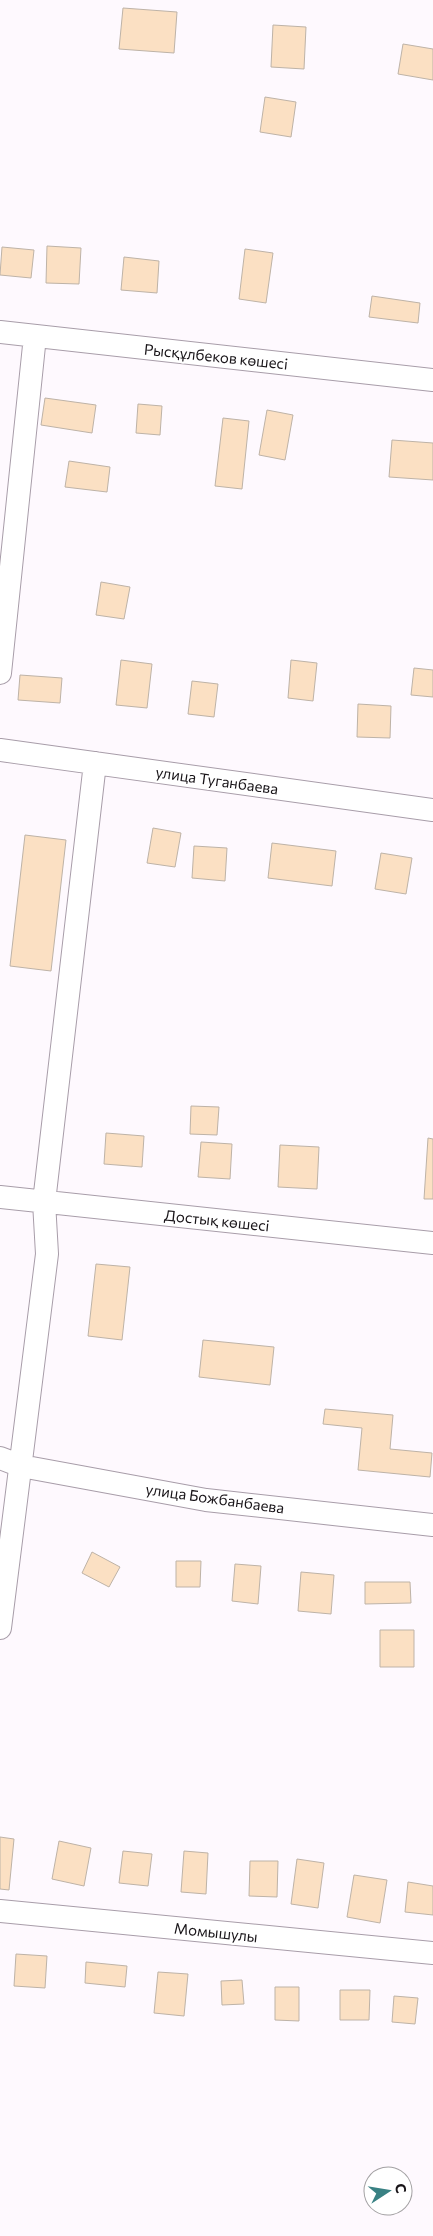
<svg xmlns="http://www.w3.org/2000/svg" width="433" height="2236" viewBox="0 0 433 2236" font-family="Commissioner,sans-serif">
<rect width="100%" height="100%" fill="#fef9fe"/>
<path fill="#fbe0c3" stroke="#beb3a7" d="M 123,8 L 177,12 L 174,53 L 119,49 Z
M 273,25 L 306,27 L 304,69 L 271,67 Z
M 403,44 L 433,49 L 433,80 L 398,74 Z
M 265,97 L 296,102 L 291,137 L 260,132 Z
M 47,246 L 81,248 L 79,284 L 46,283 Z
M 2,247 L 34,250 L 31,278 L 0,275 Z
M 245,249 L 273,253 L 266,303 L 239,299 Z
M 124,257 L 159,261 L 157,293 L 121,290 Z
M 372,296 L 420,303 L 418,323 L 369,317 Z
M 45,398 L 96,405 L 92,433 L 41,425 Z
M 138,404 L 162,406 L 160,435 L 136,433 Z
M 267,410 L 293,415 L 285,460 L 259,455 Z
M 223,418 L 249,421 L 242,489 L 215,486 Z
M 392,440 L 433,443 L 433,480 L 389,477 Z
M 69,461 L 110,467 L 107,492 L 65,487 Z
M 101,582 L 130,587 L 124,619 L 96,615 Z
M 121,660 L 152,664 L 147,708 L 116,705 Z
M 291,660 L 317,663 L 313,701 L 288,698 Z
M 414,668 L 433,670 L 433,697 L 411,695 Z
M 20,675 L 62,678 L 60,703 L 18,700 Z
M 192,681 L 218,684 L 214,717 L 188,714 Z
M 358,704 L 391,706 L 390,738 L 357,737 Z
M 153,828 L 181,833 L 175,867 L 147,863 Z
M 25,835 L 66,840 L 51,971 L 10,966 Z
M 272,843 L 336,851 L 332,886 L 268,878 Z
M 194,846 L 227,848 L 225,881 L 192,878 Z
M 381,853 L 412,858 L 406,894 L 375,889 Z
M 191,1106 L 219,1107 L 217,1135 L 190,1134 Z
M 106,1133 L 144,1136 L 142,1167 L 104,1164 Z
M 428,1138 L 433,1139 L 433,1199 L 424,1199 Z
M 201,1142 L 232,1144 L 230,1179 L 198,1177 Z
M 280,1145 L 319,1147 L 317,1189 L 278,1187 Z
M 96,1264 L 130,1267 L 122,1340 L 88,1336 Z
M 203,1340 L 274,1347 L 270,1385 L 199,1377 Z
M 325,1409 L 393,1415 L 390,1449 L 432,1453 L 430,1477 L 358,1470 L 362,1428 L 323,1424 Z
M 92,1552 L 120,1567 L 109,1587 L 82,1573 Z
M 176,1561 L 201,1561 L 200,1587 L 176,1587 Z
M 235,1564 L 261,1566 L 258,1604 L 232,1601 Z
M 301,1572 L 334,1575 L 331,1614 L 298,1611 Z
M 365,1582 L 410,1582 L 411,1603 L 365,1604 Z
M 380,1630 L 414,1630 L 414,1667 L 380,1667 Z
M 0,1837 L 14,1839 L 9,1890 L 0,1889 Z
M 59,1841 L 91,1848 L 84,1886 L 52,1879 Z
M 123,1851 L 152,1854 L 148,1886 L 119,1883 Z
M 184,1851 L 208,1853 L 206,1894 L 181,1892 Z
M 297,1859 L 324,1863 L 318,1908 L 291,1904 Z
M 250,1861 L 278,1861 L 277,1897 L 249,1896 Z
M 354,1875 L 387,1880 L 380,1923 L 347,1917 Z
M 408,1882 L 433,1886 L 433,1915 L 405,1912 Z
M 16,1954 L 47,1956 L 45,1988 L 14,1986 Z
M 86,1962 L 127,1966 L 125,1987 L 85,1983 Z
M 158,1972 L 188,1974 L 184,2016 L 154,2013 Z
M 242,1980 L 244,2004 L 222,2005 L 221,1981 Z
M 275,1987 L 299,1987 L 299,2021 L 275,2020 Z
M 340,1990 L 370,1990 L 369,2020 L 340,2020 Z
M 394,1996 L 418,1998 L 415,2024 L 392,2022 Z"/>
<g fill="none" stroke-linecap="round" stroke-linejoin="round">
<g stroke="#a89da9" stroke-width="24">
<path id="minor" d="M 0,332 L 433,380
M 0,673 L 35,336
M 0,750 L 433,810
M 0,1197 L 433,1243
M 0,1458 L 21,1466 L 206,1500 L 433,1525
M 0,1628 L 47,1254 L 44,1202 L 95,763
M 0,1911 L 433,1953"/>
</g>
<use href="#minor" stroke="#fff" stroke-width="22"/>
</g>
<g text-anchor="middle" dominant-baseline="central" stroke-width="4" stroke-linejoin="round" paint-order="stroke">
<g font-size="15" fill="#181418" stroke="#fff">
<text transform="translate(216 356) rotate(6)">Рысқұлбеков көшесі</text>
<text transform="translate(217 780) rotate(8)">улица Туганбаева</text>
<text transform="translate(217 1220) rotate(6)">Достық көшесі</text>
<text transform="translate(215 1498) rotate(8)">улица Божбанбаева</text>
<text transform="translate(216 1932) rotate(6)">Момышулы</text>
</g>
</g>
<g transform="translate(388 2191) rotate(78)"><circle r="24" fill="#ffffff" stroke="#a3a1a3"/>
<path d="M0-4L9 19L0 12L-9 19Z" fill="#398183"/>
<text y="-8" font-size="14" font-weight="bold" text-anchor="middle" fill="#181418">С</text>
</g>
</svg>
